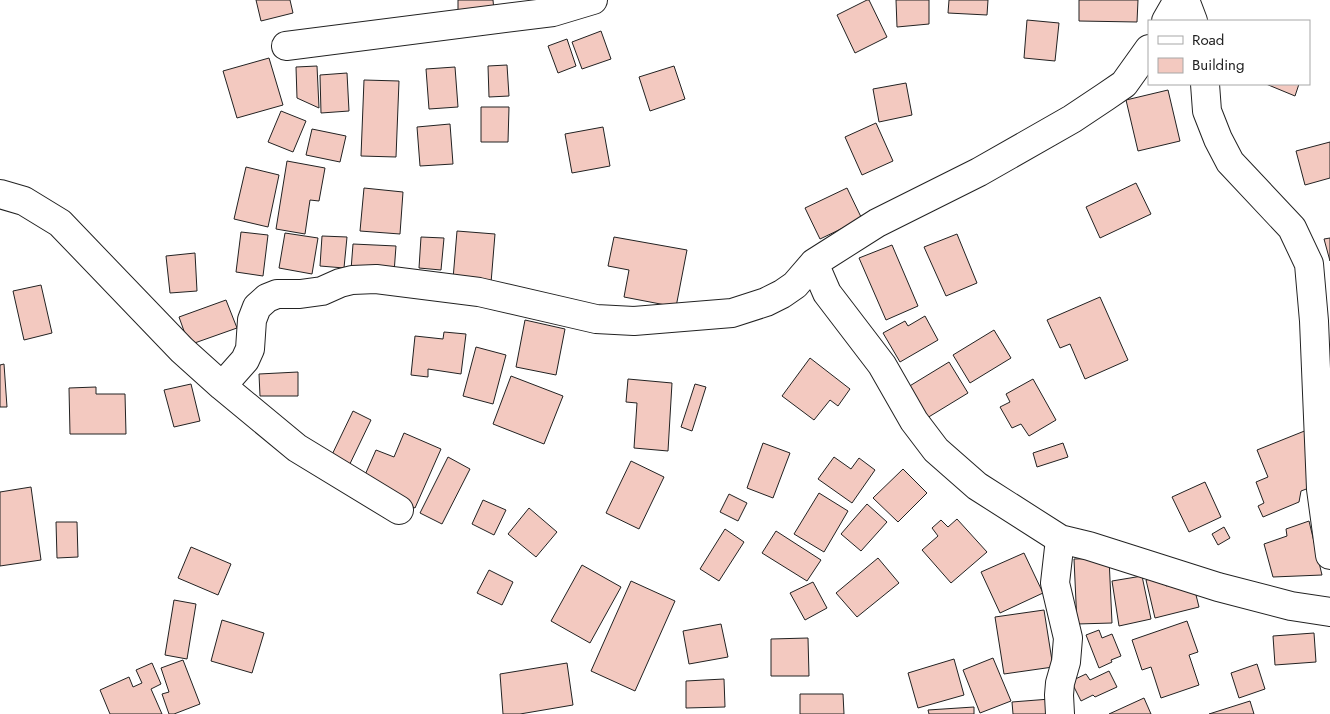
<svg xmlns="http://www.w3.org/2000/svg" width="1330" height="714" viewBox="0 0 1330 714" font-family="Jost,sans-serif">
<rect width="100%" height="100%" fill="#fff"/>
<path fill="#f3c9c0" stroke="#222" d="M 256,0 L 290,0 L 293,13 L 261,21 Z
M 458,0 L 493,0 L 494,11 L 458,12 Z
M 867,0 L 869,0 L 887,37 L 855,53 L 837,15 Z
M 896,0 L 929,0 L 929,24 L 897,27 Z
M 949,0 L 988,0 L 987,15 L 948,13 Z
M 1079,0 L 1138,0 L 1137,22 L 1079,21 Z
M 1027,20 L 1059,23 L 1055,61 L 1024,58 Z
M 601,31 L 611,59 L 582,69 L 572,42 Z
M 567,39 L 576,66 L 558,73 L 548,46 Z
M 269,58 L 283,105 L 237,118 L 223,71 Z
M 507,65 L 509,96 L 489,97 L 488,66 Z
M 317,66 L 319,108 L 297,98 L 296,67 Z
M 674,66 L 685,99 L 650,111 L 639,77 Z
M 455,67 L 458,107 L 429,109 L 426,69 Z
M 347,73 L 349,111 L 321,113 L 320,75 Z
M 364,80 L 399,81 L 396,157 L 361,156 Z
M 906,83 L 912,115 L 879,122 L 873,89 Z
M 1266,84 L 1299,84 L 1295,96 Z
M 1168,90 L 1180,141 L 1138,151 L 1126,100 Z
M 481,107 L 509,107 L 508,142 L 481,142 Z
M 281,111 L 306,121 L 293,152 L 268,142 Z
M 876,123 L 893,161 L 862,175 L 845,137 Z
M 450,124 L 453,164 L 420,166 L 417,127 Z
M 603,127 L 610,166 L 572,173 L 565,134 Z
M 312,129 L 346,136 L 340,162 L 306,155 Z
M 1330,142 L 1330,178 L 1305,185 L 1296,151 Z
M 287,161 L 325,168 L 319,201 L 310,200 L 305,234 L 276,229 Z
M 246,167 L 279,175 L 268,227 L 234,219 Z
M 1136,183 L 1151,214 L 1100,238 L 1086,207 Z
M 364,188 L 403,192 L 400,234 L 360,231 Z
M 847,188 L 862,219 L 820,239 L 805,208 Z
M 457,231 L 495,234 L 491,283 L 453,279 Z
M 241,232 L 268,235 L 263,276 L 236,272 Z
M 285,233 L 318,238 L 312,274 L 279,268 Z
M 957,234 L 977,283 L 946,296 L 924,247 Z
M 322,236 L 347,237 L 344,268 L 320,266 Z
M 421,237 L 444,238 L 441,270 L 419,268 Z
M 614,237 L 687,250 L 676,307 L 624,297 L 629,270 L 608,266 Z
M 1330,238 L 1330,261 L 1324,239 Z
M 353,244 L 396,246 L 394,273 L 351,270 Z
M 892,245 L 918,306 L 886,320 L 859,258 Z
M 195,253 L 197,291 L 170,293 L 166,256 Z
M 41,285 L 52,333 L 24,340 L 13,291 Z
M 1100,297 L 1128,360 L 1085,379 L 1070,344 L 1060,348 L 1047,320 Z
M 226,300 L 237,328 L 189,345 L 179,317 Z
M 925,316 L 938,340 L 900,362 L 883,333 L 905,321 L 908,326 Z
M 525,320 L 565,329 L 556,375 L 516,367 Z
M 994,330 L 1011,358 L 970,383 L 953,355 Z
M 444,332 L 466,334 L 461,374 L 428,369 L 428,377 L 411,375 L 415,336 L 443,339 Z
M 476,347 L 506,355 L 493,404 L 463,396 Z
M 810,358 L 850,389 L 838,406 L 830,400 L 814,420 L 782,396 Z
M 949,362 L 968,393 L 927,418 L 908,387 Z
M 4,364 L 7,407 L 0,407 L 0,365 Z
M 298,372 L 298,396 L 260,396 L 259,374 Z
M 511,376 L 563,396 L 544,444 L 493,424 Z
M 628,379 L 672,383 L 668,451 L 634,448 L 637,403 L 626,402 Z
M 1033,379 L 1056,420 L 1029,436 L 1021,424 L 1012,428 L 1000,407 L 1010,402 L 1006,394 Z
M 191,384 L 200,421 L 174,427 L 164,390 Z
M 695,384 L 706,387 L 692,431 L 681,427 Z
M 96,387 L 96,394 L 125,394 L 126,434 L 70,434 L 69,388 Z
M 353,411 L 371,420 L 346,472 L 328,463 Z
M 1312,428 L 1317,485 L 1301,491 L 1299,502 L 1263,517 L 1258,506 L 1264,503 L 1256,482 L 1268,477 L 1257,450 Z
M 404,433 L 441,449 L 415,508 L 361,484 L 376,450 L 394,457 Z
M 763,443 L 790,453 L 773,498 L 747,488 Z
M 1063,443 L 1068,457 L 1037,467 L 1033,453 Z
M 448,457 L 470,469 L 442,524 L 420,513 Z
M 834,457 L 851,469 L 859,458 L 875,470 L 852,503 L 818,479 Z
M 631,461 L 664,477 L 639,529 L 606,513 Z
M 903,469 L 927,493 L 898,522 L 873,498 Z
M 1205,482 L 1221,517 L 1189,532 L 1172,497 Z
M 31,487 L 41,560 L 0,566 L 0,492 Z
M 819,493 L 848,511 L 824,552 L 794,534 Z
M 729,494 L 747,503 L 738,521 L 720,512 Z
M 483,500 L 506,510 L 494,535 L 472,524 Z
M 867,504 L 887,522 L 861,551 L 841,534 Z
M 529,508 L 557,532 L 536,557 L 508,534 Z
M 957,519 L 987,552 L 951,583 L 922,550 L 938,536 L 932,528 L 941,520 L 948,527 Z
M 1309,521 L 1322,575 L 1273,577 L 1264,544 L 1287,536 L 1286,529 Z
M 56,522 L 77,522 L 78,557 L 57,558 Z
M 1224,527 L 1230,538 L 1218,545 L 1212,534 Z
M 725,529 L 744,542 L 719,581 L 700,569 Z
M 776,531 L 821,560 L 807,581 L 762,553 Z
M 191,547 L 231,564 L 218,595 L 178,578 Z
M 1024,553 L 1043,593 L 1000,613 L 981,572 Z
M 878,558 L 899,583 L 857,617 L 836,593 Z
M 1109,558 L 1112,623 L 1077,624 L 1074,559 Z
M 582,565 L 621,587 L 590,643 L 551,621 Z
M 489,570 L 513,582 L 502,605 L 477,593 Z
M 1142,576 L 1151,619 L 1119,626 L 1112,581 Z
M 1163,576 L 1166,586 L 1192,579 L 1199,607 L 1155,618 L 1146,580 Z
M 631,581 L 675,601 L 635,691 L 591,671 Z
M 813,582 L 827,608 L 805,620 L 790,593 Z
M 174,600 L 196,604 L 187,659 L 165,655 Z
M 1044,610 L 1053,667 L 1004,674 L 995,617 Z
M 222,620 L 264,633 L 252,673 L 211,661 Z
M 1187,621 L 1198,652 L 1189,655 L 1199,685 L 1161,698 L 1151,667 L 1142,670 L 1132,640 Z
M 721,624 L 728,657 L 689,664 L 683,631 Z
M 1099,630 L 1102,638 L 1112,634 L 1121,656 L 1111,660 L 1112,662 L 1099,668 L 1086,635 Z
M 1314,633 L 1316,662 L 1275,665 L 1273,636 Z
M 808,638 L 809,676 L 771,676 L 771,639 Z
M 993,658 L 1011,701 L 980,713 L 963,670 Z
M 954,659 L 964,695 L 918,708 L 908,673 Z
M 183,660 L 200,704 L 174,714 L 169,714 L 162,694 L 169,692 L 161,668 Z
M 152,663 L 161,684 L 151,689 L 162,714 L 110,714 L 100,690 L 129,677 L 133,687 L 142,683 L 136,670 Z
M 567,663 L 573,705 L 520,714 L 503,714 L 500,674 Z
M 1257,664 L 1265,689 L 1239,698 L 1231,673 Z
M 1109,671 L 1117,687 L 1095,697 L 1093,695 L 1081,701 L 1071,681 L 1086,674 L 1090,680 Z
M 724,679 L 725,707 L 686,708 L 686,681 Z
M 800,694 L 843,694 L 844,714 L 800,714 Z
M 1144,698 L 1151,714 L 1109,714 Z
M 1050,699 L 1052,714 L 1013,714 L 1012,702 Z
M 1250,701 L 1254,714 L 1209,714 Z
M 974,707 L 974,714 L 929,714 L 928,710 Z"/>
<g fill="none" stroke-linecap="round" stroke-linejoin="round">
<g stroke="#222" stroke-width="30">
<path id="minor" d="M 1185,0 L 1193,21
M 1166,21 L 1178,0
M 286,46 L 553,12 L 593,0
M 1205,84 L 1207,111 L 1218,139 L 1230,162 L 1292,228 L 1309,264 L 1314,321 L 1321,489 L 1330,555
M 0,194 L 24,201 L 60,223 L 182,350 L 222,386 L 297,448 L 399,510
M 814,263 L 827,293 L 882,365 L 914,421 L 936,450 L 977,486 L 1060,539 L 1089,546 L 1218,587 L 1291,606 L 1330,612
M 222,386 L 245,360 L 250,349 L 252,320 L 257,307 L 267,298 L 277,294 L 300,294 L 322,291 L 340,283 L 352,280 L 376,279 L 479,292 L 596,319 L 634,321 L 732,313 L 766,302 L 782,294 L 795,285 L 814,263 L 877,223 L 979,172 L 1072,119 L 1105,97 L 1124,84 L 1149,49
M 1060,539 L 1055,583 L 1068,638 L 1066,662 L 1060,683 L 1059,695 L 1060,714"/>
</g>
<use href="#minor" stroke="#fff" stroke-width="28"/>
</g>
<rect x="1148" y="20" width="162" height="65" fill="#ffffff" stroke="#a7a7a7"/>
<rect x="1158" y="36" width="25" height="8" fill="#ffffff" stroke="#a7a7a7"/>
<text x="1192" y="45" font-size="15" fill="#222222">Road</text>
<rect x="1158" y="58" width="25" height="15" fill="#f3c9c0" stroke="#a7a7a7"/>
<text x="1192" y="70" font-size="15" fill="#222222">Building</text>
</svg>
